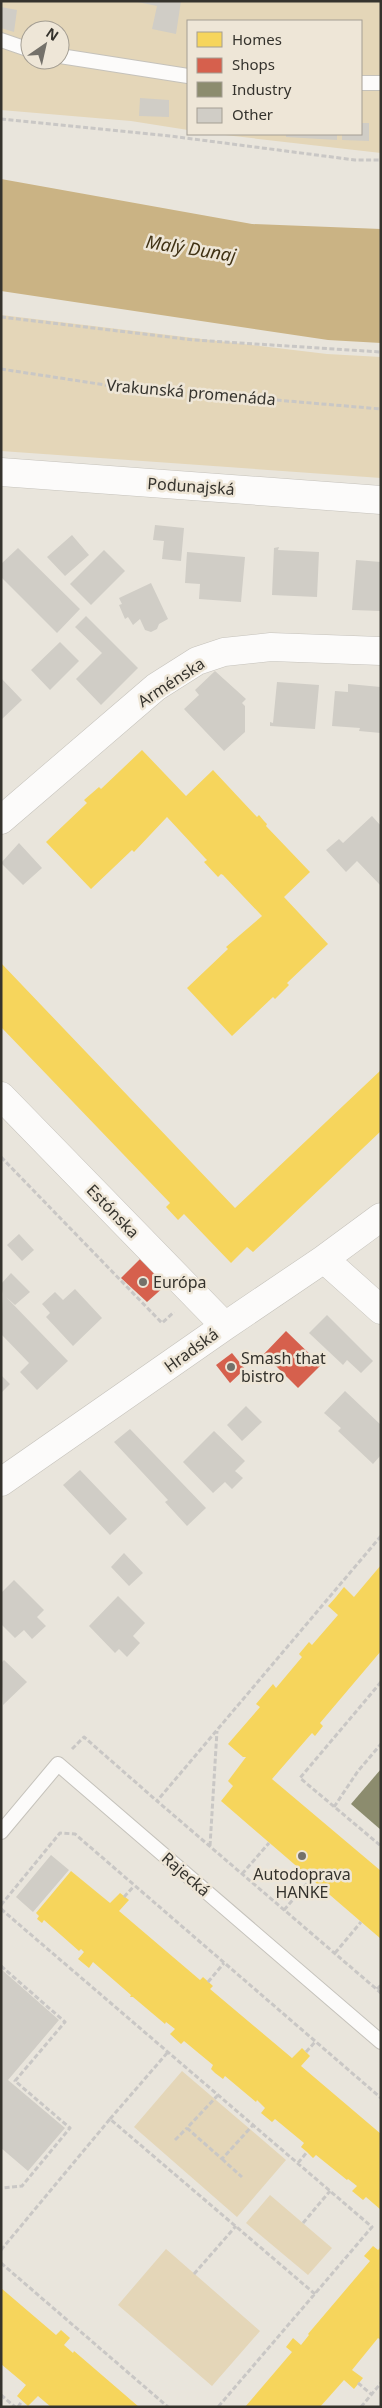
<svg xmlns="http://www.w3.org/2000/svg" width="382" height="2408" viewBox="0 0 382 2408" font-family="'Noto Sans',sans-serif">
<rect width="100%" height="100%" fill="#e9e5dc"/>
<path fill="#e4d6b8" fill-rule="evenodd" d="M 1,1 L 381,1 L 381,153 L 216,134 L 361,134 L 361,21 L 188,21 L 188,130 L 131,121 L 1,110 ZM 30,30 L 60,30 L 60,60 L 30,60 Z
M 1,315 L 327,354 L 381,357 L 381,478 L 1,451 Z
M 182,2071 L 286,2160 L 237,2217 L 134,2127 Z
M 270,2195 L 332,2248 L 308,2275 L 246,2223 Z
M 166,2249 L 260,2331 L 212,2386 L 118,2305 Z"/>
<path fill="#cab384" d="M 1,179 L 252,224 L 381,229 L 381,343 L 328,340 L 1,291 Z"/>
<path fill="#f6d55c" d="M 142,750 L 186,796 L 213,770 L 257,817 L 259,815 L 264,821 L 267,824 L 266,826 L 310,872 L 284,897 L 328,944 L 287,983 L 289,985 L 275,999 L 273,997 L 232,1036 L 187,988 L 228,949 L 226,947 L 262,916 L 223,875 L 221,874 L 218,877 L 204,862 L 207,860 L 205,858 L 167,817 L 134,852 L 132,850 L 91,889 L 46,842 L 87,803 L 84,800 L 99,787 L 101,789 Z
M 1,963 L 235,1208 L 381,1070 L 381,1131 L 266,1240 L 253,1252 L 247,1247 L 231,1263 L 184,1214 L 178,1220 L 166,1207 L 170,1203 L 1,1027 Z
M 381,1565 L 381,1651 L 320,1723 L 323,1726 L 315,1736 L 312,1733 L 272,1779 L 381,1871 L 381,1939 L 221,1801 L 233,1786 L 228,1781 L 246,1757 L 243,1757 L 228,1744 L 260,1707 L 256,1704 L 273,1684 L 276,1688 L 302,1657 L 299,1654 L 309,1642 L 312,1645 L 338,1615 L 328,1606 L 336,1597 L 344,1587 L 354,1597 Z
M 71,1871 L 110,1903 L 120,1893 L 129,1900 L 119,1911 L 200,1980 L 203,1977 L 213,1986 L 210,1989 L 292,2058 L 302,2048 L 310,2056 L 301,2066 L 381,2134 L 381,2210 L 366,2197 L 363,2200 L 352,2191 L 357,2186 L 348,2179 L 347,2180 L 316,2155 L 313,2158 L 307,2152 L 301,2147 L 304,2143 L 275,2119 L 272,2122 L 261,2113 L 265,2108 L 257,2100 L 256,2102 L 225,2076 L 223,2079 L 215,2073 L 211,2069 L 213,2065 L 184,2041 L 181,2044 L 170,2034 L 175,2029 L 166,2022 L 165,2024 L 133,1997 L 130,1997 L 131,1995 L 93,1962 L 89,1968 L 78,1959 L 84,1952 L 81,1949 L 79,1951 L 44,1920 L 42,1923 L 37,1919 L 39,1916 L 36,1913 Z
M 373,2246 L 378,2250 L 381,2247 L 381,2340 L 378,2338 L 352,2370 L 363,2378 L 354,2389 L 344,2380 L 320,2407 L 245,2407 L 292,2352 L 286,2347 L 293,2338 L 301,2345 L 309,2335 L 308,2334 L 370,2261 L 364,2256 Z
M 1,2288 L 56,2335 L 61,2330 L 70,2338 L 64,2345 L 73,2353 L 74,2351 L 139,2407 L 51,2407 L 38,2396 L 28,2406 L 17,2396 L 26,2385 L 1,2364 Z"/>
<path fill="#d6604d" d="M 141,1258 L 165,1286 L 147,1302 L 121,1278 Z
M 286,1331 L 321,1365 L 298,1388 L 264,1354 Z
M 232,1353 L 245,1369 L 230,1383 L 216,1365 Z"/>
<path fill="#8c8c6e" d="M 381,1769 L 381,1830 L 351,1804 Z"/>
<path fill="#d0cdc6" d="M 133,1 L 181,1 L 176,34 L 152,29 L 157,6 Z
M 1,7 L 17,10 L 14,32 L 1,28 Z
M 140,98 L 169,100 L 169,117 L 139,116 Z
M 361,123 L 369,123 L 369,141 L 342,140 L 342,134 L 361,134 Z
M 286,134 L 337,134 L 337,140 L 286,137 Z
M 155,525 L 184,528 L 181,561 L 162,559 L 164,541 L 153,540 Z
M 72,535 L 89,555 L 65,576 L 47,557 Z
M 279,547 L 278,550 L 319,552 L 317,597 L 272,595 L 274,548 Z
M 18,548 L 80,609 L 57,633 L 1,577 L 1,564 Z
M 104,550 L 125,571 L 91,605 L 70,584 Z
M 187,552 L 245,557 L 241,602 L 199,599 L 200,584 L 185,583 Z
M 356,560 L 381,562 L 381,611 L 352,610 Z
M 151,583 L 168,619 L 159,624 L 157,629 L 151,632 L 145,630 L 140,619 L 133,625 L 128,617 L 125,619 L 119,605 L 122,604 L 119,598 Z
M 86,616 L 138,668 L 101,705 L 76,679 L 102,653 L 75,627 Z
M 60,642 L 79,661 L 50,690 L 31,670 Z
M 215,671 L 246,699 L 242,703 L 245,706 L 245,732 L 224,751 L 184,709 L 199,695 L 195,690 Z
M 1,678 L 22,700 L 1,720 Z
M 277,682 L 319,685 L 315,729 L 270,726 L 270,722 L 273,723 Z
M 348,684 L 381,687 L 381,733 L 359,731 L 360,728 L 332,726 L 335,691 L 348,692 Z
M 372,816 L 381,826 L 381,886 L 357,861 L 346,872 L 326,850 L 339,839 L 343,843 Z
M 19,843 L 42,868 L 23,885 L 1,863 Z
M 19,1234 L 34,1250 L 22,1261 L 7,1245 Z
M 11,1273 L 30,1292 L 15,1305 L 6,1297 L 68,1361 L 37,1390 L 20,1372 L 29,1363 L 1,1334 L 3,1294 L 1,1284 Z
M 75,1289 L 102,1318 L 73,1346 L 46,1317 L 50,1313 L 42,1304 L 55,1292 L 63,1300 Z
M 327,1315 L 373,1361 L 361,1373 L 347,1360 L 343,1365 L 309,1333 Z
M 1,1375 L 10,1384 L 1,1393 Z
M 345,1391 L 381,1425 L 381,1455 L 373,1464 L 338,1431 L 341,1428 L 324,1413 Z
M 246,1406 L 262,1422 L 242,1441 L 227,1425 Z
M 130,1429 L 206,1508 L 187,1526 L 165,1502 L 168,1500 L 114,1442 Z
M 214,1431 L 245,1461 L 235,1471 L 243,1478 L 232,1489 L 225,1482 L 213,1493 L 183,1462 Z
M 80,1470 L 127,1519 L 110,1535 L 63,1485 Z
M 124,1553 L 143,1573 L 129,1586 L 111,1567 Z
M 14,1580 L 44,1610 L 37,1617 L 46,1626 L 32,1639 L 24,1630 L 15,1638 L 1,1624 L 1,1593 Z
M 118,1596 L 145,1623 L 133,1636 L 140,1643 L 127,1657 L 119,1649 L 115,1653 L 89,1626 Z
M 4,1660 L 27,1682 L 3,1705 L 1,1663 Z
M 51,1855 L 69,1870 L 33,1912 L 16,1897 Z
M 1,1969 L 59,2020 L 8,2080 L 65,2128 L 28,2171 L 1,2148 Z"/>
<g fill="none" stroke-linecap="round" stroke-linejoin="round">
<g stroke="#c5c2bb" stroke-width="16">
<path id="lane" d="M 1,40 L 30,50
M 60,56 L 188,76
M 361,83 L 381,83
M 1,1832 L 58,1764 L 381,2042"/>
</g>
<g stroke="#c5c2bb" stroke-width="29">
<path id="street" d="M 1,472 L 381,500
M 1,820 L 156,687 L 197,661 L 224,652 L 271,647 L 381,651
M 1,1096 L 225,1326
M 324,1259 L 381,1310
M 1,1482 L 225,1326 L 324,1259 L 381,1217"/>
</g>
<path stroke="#c9c7c5" stroke-width="3" stroke-dasharray="5 2.5" stroke-linecap="butt" d="M 1,119 L 170,136 L 355,160 L 381,160
M 1,317 L 194,340 L 381,352
M 1,369 L 112,386 L 381,409
M 1,1157 L 162,1323 L 174,1312
M 381,1536 L 157,1801 L 381,1993
M 381,1682 L 300,1778 L 381,1846
M 72,1749 L 84,1737 L 157,1801
M 334,1807 L 358,1771 L 381,1744
M 210,1846 L 217,1731
M 242,1874 L 269,1843
M 124,1897 L 134,1886
M 1,1905 L 60,1833 L 75,1834 L 381,2098
M 1,1909 L 372,2227 L 218,2407
M 284,1910 L 311,1879
M 335,1953 L 361,1922
M 1,1966 L 65,2022 L 15,2081 L 70,2128 L 22,2186 L 1,2188
M 208,1982 L 224,1963
M 377,1989 L 381,1985
M 306,2052 L 315,2042
M 218,2095 L 187,2128 L 222,2159 L 253,2125
M 110,2119 L 168,2052
M 175,2140 L 187,2128
M 222,2159 L 242,2177
M 298,2163 L 307,2152
M 303,2223 L 330,2191
M 1,2250 L 110,2119 L 315,2294
M 1,2263 L 168,2407
M 194,2274 L 236,2226
M 358,2383 L 371,2394
M 1,2395 L 15,2407
M 18,2407 L 22,2401
M 361,2407 L 381,2383"/>
<use href="#lane" stroke="#fcfbfa" stroke-width="14"/>
<use href="#street" stroke="#fcfbfa" stroke-width="28"/>
</g>
<g fill="#74716a" stroke="#eee6d7" stroke-width="2">
<circle cx="143" cy="1282" r="5"/>
<circle cx="231" cy="1367" r="5"/>
<circle cx="302" cy="1856" r="5"/>
</g>
<g text-anchor="middle" dominant-baseline="central" stroke-width="5" stroke-linejoin="round" paint-order="stroke">
<g font-size="16" fill="#35332d" stroke="#eee6d7">
<text transform="translate(191 392) rotate(5)">Vrakunská promenáda</text>
<text transform="translate(191 486) rotate(4)">Podunajská</text>
<text transform="translate(171 682) rotate(-33)">Arménska</text>
<text transform="translate(113 1211) rotate(46)">Estónska</text>
<text transform="translate(191 1350) rotate(-36)">Hradská</text>
<text transform="translate(186 1874) rotate(41)">Rajecká</text>
</g>
<g font-size="16" fill="#35332d" stroke="#eee6d7" text-anchor="start">
<text x="153" y="1282">Európa</text>
<text x="241" y="1358">Smash that<tspan x="241" dy="18">bistro</tspan></text>
<text x="302" y="1874" text-anchor="middle">Autodoprava<tspan x="302" dy="18">HANKE</tspan></text>
</g>
<g font-size="18" font-style="italic" fill="#403215" stroke="#eee6d7">
<text transform="translate(191 248) rotate(9)">Malý Dunaj</text>
</g>
</g>
<rect width="382" height="2408" fill="none" stroke="#35332d" stroke-width="5"/>
<rect x="187" y="20" width="175" height="115" fill="#eee6d7" stroke="#a49e93"/>
<rect x="197" y="32" width="25" height="15" fill="#f6d55c" stroke="#a49e93"/>
<text x="232" y="45" font-size="15" fill="#35332d">Homes</text>
<rect x="197" y="58" width="25" height="15" fill="#d6604d" stroke="#a49e93"/>
<text x="232" y="70" font-size="15" fill="#35332d">Shops</text>
<rect x="197" y="82" width="25" height="15" fill="#8c8c6e" stroke="#a49e93"/>
<text x="232" y="95" font-size="15" fill="#35332d">Industry</text>
<rect x="197" y="108" width="25" height="15" fill="#d0cdc6" stroke="#a49e93"/>
<text x="232" y="120" font-size="15" fill="#35332d">Other</text>
<g transform="translate(45 45) rotate(34)"><circle r="24" fill="#eee6d7" stroke="#a49e93"/>
<path d="M0-4L9 19L0 12L-9 19Z" fill="#74716a"/>
<text y="-8" font-size="14" font-weight="bold" text-anchor="middle" fill="#35332d">N</text>
</g>
</svg>
